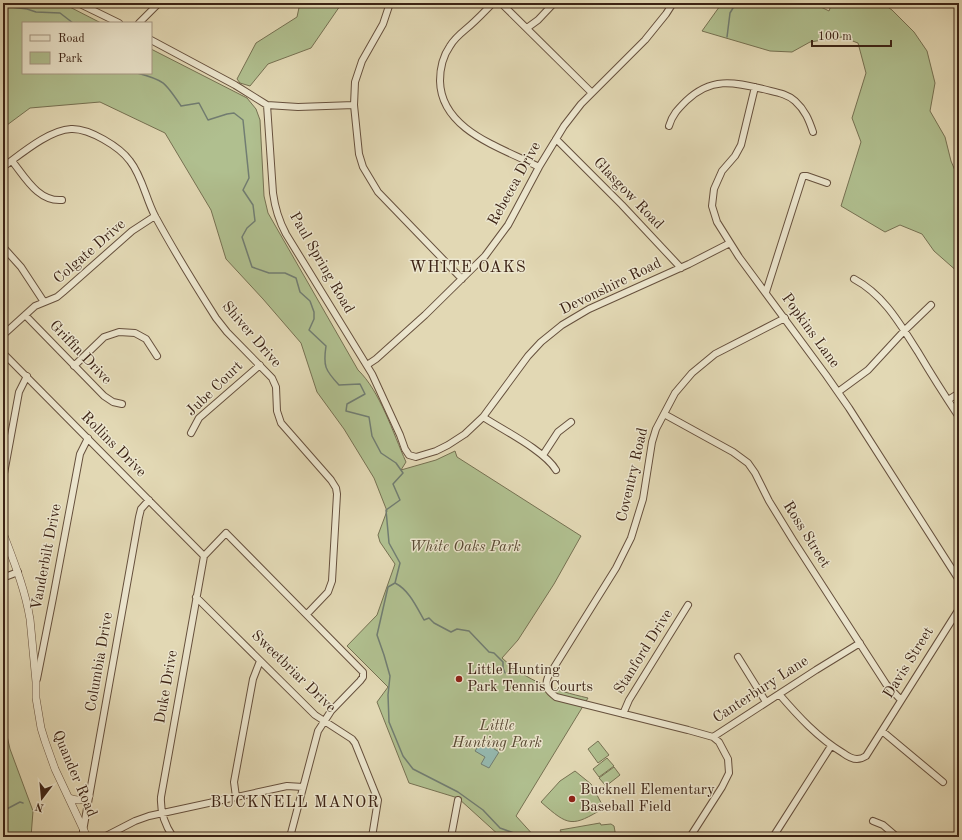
<svg xmlns="http://www.w3.org/2000/svg" width="962" height="840" viewBox="0 0 962 840" font-family="'Old Standard TT',serif">
<rect width="100%" height="100%" fill="#e2d8b4"/>
<filter id="stains"><feTurbulence type="fractalNoise" baseFrequency=".005" numOctaves="4"/><feColorMatrix values="0 0 0 0 .2 0 0 0 0 .09 0 0 0 0 .02 0 0 0 .5 -.17"/></filter>
<radialGradient id="worn" r=".72"><stop offset=".6" stop-color="#630" stop-opacity="0"/><stop offset="1" stop-color="#630" stop-opacity=".3"/></radialGradient>
<path fill="#b0bf8f" stroke="#767152" d="M 3,3 L 62,3 L 101,23 L 23,23 L 23,73 L 151,73 L 151,49 L 247,98 L 256,109 L 260,120 L 264,196 L 268,213 L 358,370 C 380,391 393,433 406,462 L 401,470 L 436,460 L 455,451 L 457,457 L 581,536 L 554,584 L 518,640 L 502,658 C 528,682 554,690 588,698 L 516,816 L 535,837 L 509,837 L 504,835 L 501,837 L 458,798 L 409,783 L 377,702 L 388,687 L 347,646 L 377,615 L 395,564 L 380,542 L 378,535 L 387,511 L 374,478 L 344,429 L 317,392 L 301,343 L 263,299 L 226,259 L 211,210 L 165,133 L 100,102 L 30,108 L 3,128 Z
M 300,3 L 342,3 L 311,48 L 268,64 L 250,86 L 240,83 L 237,79 L 256,43 L 297,17 Z
M 722,3 L 813,3 L 829,11 L 832,3 L 882,3 L 892,10 L 914,32 L 927,51 L 935,83 L 930,111 L 945,137 L 951,161 L 959,180 L 959,273 L 934,251 L 922,234 L 900,225 L 885,232 L 841,206 L 861,142 L 852,118 L 866,73 L 858,43 L 842,37 L 810,42 L 792,52 L 770,51 L 702,31 Z
M 3,718 L 10,749 L 33,811 L 31,837 L 3,837 Z
M 598,741 L 609,755 L 598,763 L 588,749 Z
M 607,758 L 614,766 L 599,777 L 593,769 Z
M 614,767 L 620,775 L 606,786 L 599,778 Z
M 575,771 L 591,784 L 604,808 C 572,827 569,827 541,802 L 560,781 Z
M 600,823 L 601,825 L 611,824 L 614,826 L 616,837 L 564,837 L 560,830 Z"/>
<path fill="#95b9b0" stroke="#717d72" d="M 482,741 L 499,752 L 489,768 L 481,764 L 485,757 L 475,751 Z"/>
<g fill="none" stroke-linecap="round" stroke-linejoin="round">
<path stroke="#717d72" stroke-width="1.5" d="M 3,6 L 27,9 L 36,12 L 60,13 L 73,23
M 727,37 L 730,13 L 736,3
M 137,73 C 164,80 165,82 181,106 L 199,103 L 208,120 L 227,114 L 234,113 L 243,120 L 249,178 L 243,190 L 253,205 L 255,221 L 247,228 L 242,237 L 252,267 L 269,273 L 285,273 L 296,278 L 300,292 L 310,301 L 314,312 L 314,319 L 309,330 L 326,346 C 323,366 325,370 339,385 L 360,384 L 365,394 L 347,404 L 346,411 L 369,417 L 372,436 L 381,453 L 396,463 L 403,473 L 393,484 L 400,500 L 386,510 L 389,543 L 400,563 L 395,583 L 388,587 L 377,635 L 384,655 L 390,676 L 388,695 L 389,722 L 403,756 L 413,769 L 458,792 L 483,810 L 500,828 L 525,837
M 395,583 C 409,590 416,606 424,620 L 429,618 L 434,623 L 451,632 L 457,629 L 469,631 L 489,652 L 494,653 L 503,662 L 503,668 L 505,673
M 3,811 L 20,802 L 23,803"/>
<g stroke="#66503d" stroke-width="8">
<path id="minor" d="M 78,3 L 119,23
M 493,3 C 484,12 476,21 466,29 C 460,34 454,39 450,46 C 443,56 440,70 440,81 C 441,131 503,148 539,167
M 501,3 L 592,93
M 389,6 L 383,24 L 362,61 L 355,82 L 354,105 L 359,154 L 363,167 L 378,192 L 462,279
M 139,23 L 159,3
M 527,28 L 538,20 L 554,3
M 151,40 L 235,85 L 267,105 L 273,193 C 275,208 279,221 286,234 L 372,374 L 400,435 L 405,449 L 409,455 L 416,457 L 436,451 L 448,445 L 465,434 L 483,417 L 528,356 L 541,342 L 562,325 L 589,309 L 689,264 L 730,243
M 755,87 L 741,145 L 735,156 L 722,171 L 714,189 L 712,206 L 717,222 L 739,257 L 826,375 L 849,408 L 959,580
M 267,105 L 298,107 L 354,105
M 669,126 C 672,115 678,109 686,101 C 711,77 733,82 763,89 C 774,92 786,93 795,101 C 805,110 809,120 813,132
M 556,139 L 622,205 L 681,268
M 12,161 C 25,177 38,202 62,200
M 3,167 C 21,154 49,130 71,129 C 89,128 120,147 130,161 C 142,176 146,199 155,216 C 174,251 195,285 216,318 L 227,332 L 272,378 L 276,387 L 277,411 L 281,423 L 331,480 L 336,488 L 337,494 L 332,581 L 328,592 L 307,614
M 3,247 L 21,267 L 44,302
M 854,279 C 884,295 900,324 918,352 C 931,374 945,396 959,417
M 766,292 L 803,176 L 807,176 L 827,183
M 25,315 L 104,396 L 113,402 L 122,404
M 3,335 L 35,306 L 57,297 L 63,292 L 132,231 L 155,216
M 3,353 L 204,556
M 367,365 L 376,359 L 425,315 L 485,256 L 508,225 L 539,167 L 564,126 L 581,104 L 645,40 L 666,14 L 673,3
M 74,366 L 104,337 L 119,332 L 135,333 L 146,339 L 157,356
M 838,392 L 868,370 L 904,331 L 931,305
M 948,400 L 959,393
M 664,414 L 733,452 L 748,463 L 755,473 L 769,501 L 793,540 L 886,684 L 901,700
M 483,417 C 503,430 545,451 556,470
M 191,433 L 199,418 L 260,365
M 543,455 L 558,432 L 571,422
M 3,479 L 19,392 L 27,376
M 5,577 L 18,572
M 196,597 L 315,715 L 352,739 L 355,743 L 378,800 L 372,837
M 738,657 L 766,702
M 37,679 L 53,598 L 80,454 L 88,438
M 779,694 C 798,716 818,738 843,753 C 847,756 852,759 857,759 C 861,759 863,758 866,756 L 959,609
M 623,714 L 629,700 L 688,605
M 882,731 L 943,782
M 713,737 L 816,670 L 860,643
M 236,797 L 234,782 L 253,679 L 260,661
M 873,821 L 883,825 L 897,837
M 83,831 L 139,517 L 141,509 L 149,500
M 104,837 L 135,821 L 149,816 L 287,786 L 303,787
M 173,837 C 165,825 160,813 161,797 L 204,556 L 226,533 L 363,672 L 363,677 L 360,681 L 331,711 L 318,731 L 290,837
M 451,837 L 458,800
M 690,837 L 722,787 L 729,773 L 728,759 L 719,742 L 713,737 L 688,730 L 556,697 C 548,691 544,687 548,677 L 616,568 L 631,538 L 643,499 L 652,442 L 656,429 L 675,393 L 692,373 L 715,354 L 785,318
M 773,837 L 831,746"/>
</g>
<g stroke="#66503d" stroke-width="8">
<path id="tertiary" d="M 3,533 C 14,562 25,589 30,619 L 36,682 L 36,698 L 41,728 L 45,741 L 55,769 L 87,837
M 69,798 C 77,801 82,801 89,796"/>
</g>
<use href="#minor" stroke="#ece6ce" stroke-width="6"/>
<use href="#tertiary" stroke="#ece6ce" stroke-width="7"/>
</g>
<g fill="#8f2418" stroke="#ece6ce" stroke-width="1.5">
<circle cx="459" cy="679" r="4"/>
<circle cx="572" cy="799" r="4"/>
</g>
<g text-anchor="middle" dominant-baseline="central" stroke-width="3" stroke-linejoin="round" paint-order="stroke">
<g font-size="15" fill="#3c2315" stroke="#ece6ce">
<text transform="translate(515 184) rotate(-61)">Rebecca Drive</text>
<text transform="translate(628 194) rotate(46)">Glasgow Road</text>
<text transform="translate(90 252) rotate(-41)">Colgate Drive</text>
<text transform="translate(321 263) rotate(60)">Paul Spring Road</text>
<text transform="translate(611 287) rotate(-26)">Devonshire Road</text>
<text transform="translate(810 331) rotate(54)">Popkins Lane</text>
<text transform="translate(251 335) rotate(49)">Shiver Drive</text>
<text transform="translate(80 353) rotate(46)">Griffin Drive</text>
<text transform="translate(215 389) rotate(-44)">Jube Court</text>
<text transform="translate(113 445) rotate(45)">Rollins Drive</text>
<text transform="translate(633 475) rotate(-77)">Coventry Road</text>
<text transform="translate(806 535) rotate(58)">Ross Street</text>
<text transform="translate(47 557) rotate(-79)">Vanderbilt Drive</text>
<text transform="translate(644 652) rotate(-58)">Stanford Drive</text>
<text transform="translate(100 662) rotate(-80)">Columbia Drive</text>
<text transform="translate(909 663) rotate(-58)">Davis Street</text>
<text transform="translate(293 672) rotate(44)">Sweetbriar Drive</text>
<text transform="translate(167 687) rotate(-80)">Duke Drive</text>
<text transform="translate(761 690) rotate(-33)">Canterbury Lane</text>
<text transform="translate(74 774) rotate(67)">Quander Road</text>
</g>
<g font-size="15" font-style="italic" fill="#594a34" stroke="#ece6ce">
<text x="465" y="547">White Oaks Park</text>
<text x="497" y="726">Little<tspan x="497" dy="17">Hunting Park</tspan></text>
</g>
<g font-size="15" fill="#3c2315" stroke="#ece6ce" text-anchor="start">
<text x="467" y="670">Little Hunting<tspan x="467" dy="17">Park Tennis Courts</tspan></text>
<text x="580" y="790">Bucknell Elementary<tspan x="580" dy="17">Baseball Field</tspan></text>
</g>
<g font-size="16" letter-spacing="1" fill="#3c2315" stroke="#ece6ce">
<text x="468" y="268">WHITE OAKS</text>
<text x="295" y="803">BUCKNELL MANOR</text>
</g>
</g>
<rect width="962" height="840" fill="none" stroke="#e2d8b4" stroke-width="16"/>
<rect x="4" y="4" width="954" height="832" fill="none" stroke="#3c2315" stroke-width="2"/>
<rect x="8" y="8" width="946" height="824" fill="none" stroke="#3c2315"/>
<rect x="22" y="22" width="130" height="52" fill="#ece6ce" stroke="#a69884"/>
<rect x="30" y="35" width="20" height="6" fill="#ece6ce" stroke="#a69884"/>
<text x="58" y="42" font-size="12" fill="#3c2315">Road</text>
<rect x="30" y="52" width="20" height="12" fill="#b0bf8f" stroke="#a69884"/>
<text x="58" y="62" font-size="12" fill="#3c2315">Park</text>
<g transform="translate(42 798) rotate(196)" stroke="#ece6ce" stroke-width="3" paint-order="stroke">
<path d="M0-3L7 15L0 10L-7 15Z" fill="#3c2315"/>
<text y="-6" font-size="11" font-weight="bold" text-anchor="middle" fill="#3c2315">N</text>
</g>
<path d="M812 40v6h79v-6" fill="none" stroke="#3c2315" stroke-width="2"/>
<text x="818" y="40" font-size="12" fill="#3c2315" stroke="#ece6ce" stroke-width="3" paint-order="stroke">100 m</text>
<rect width="100%" height="100%" filter="url(#stains)"/>
<rect width="100%" height="100%" fill="url(#worn)"/>
</svg>
